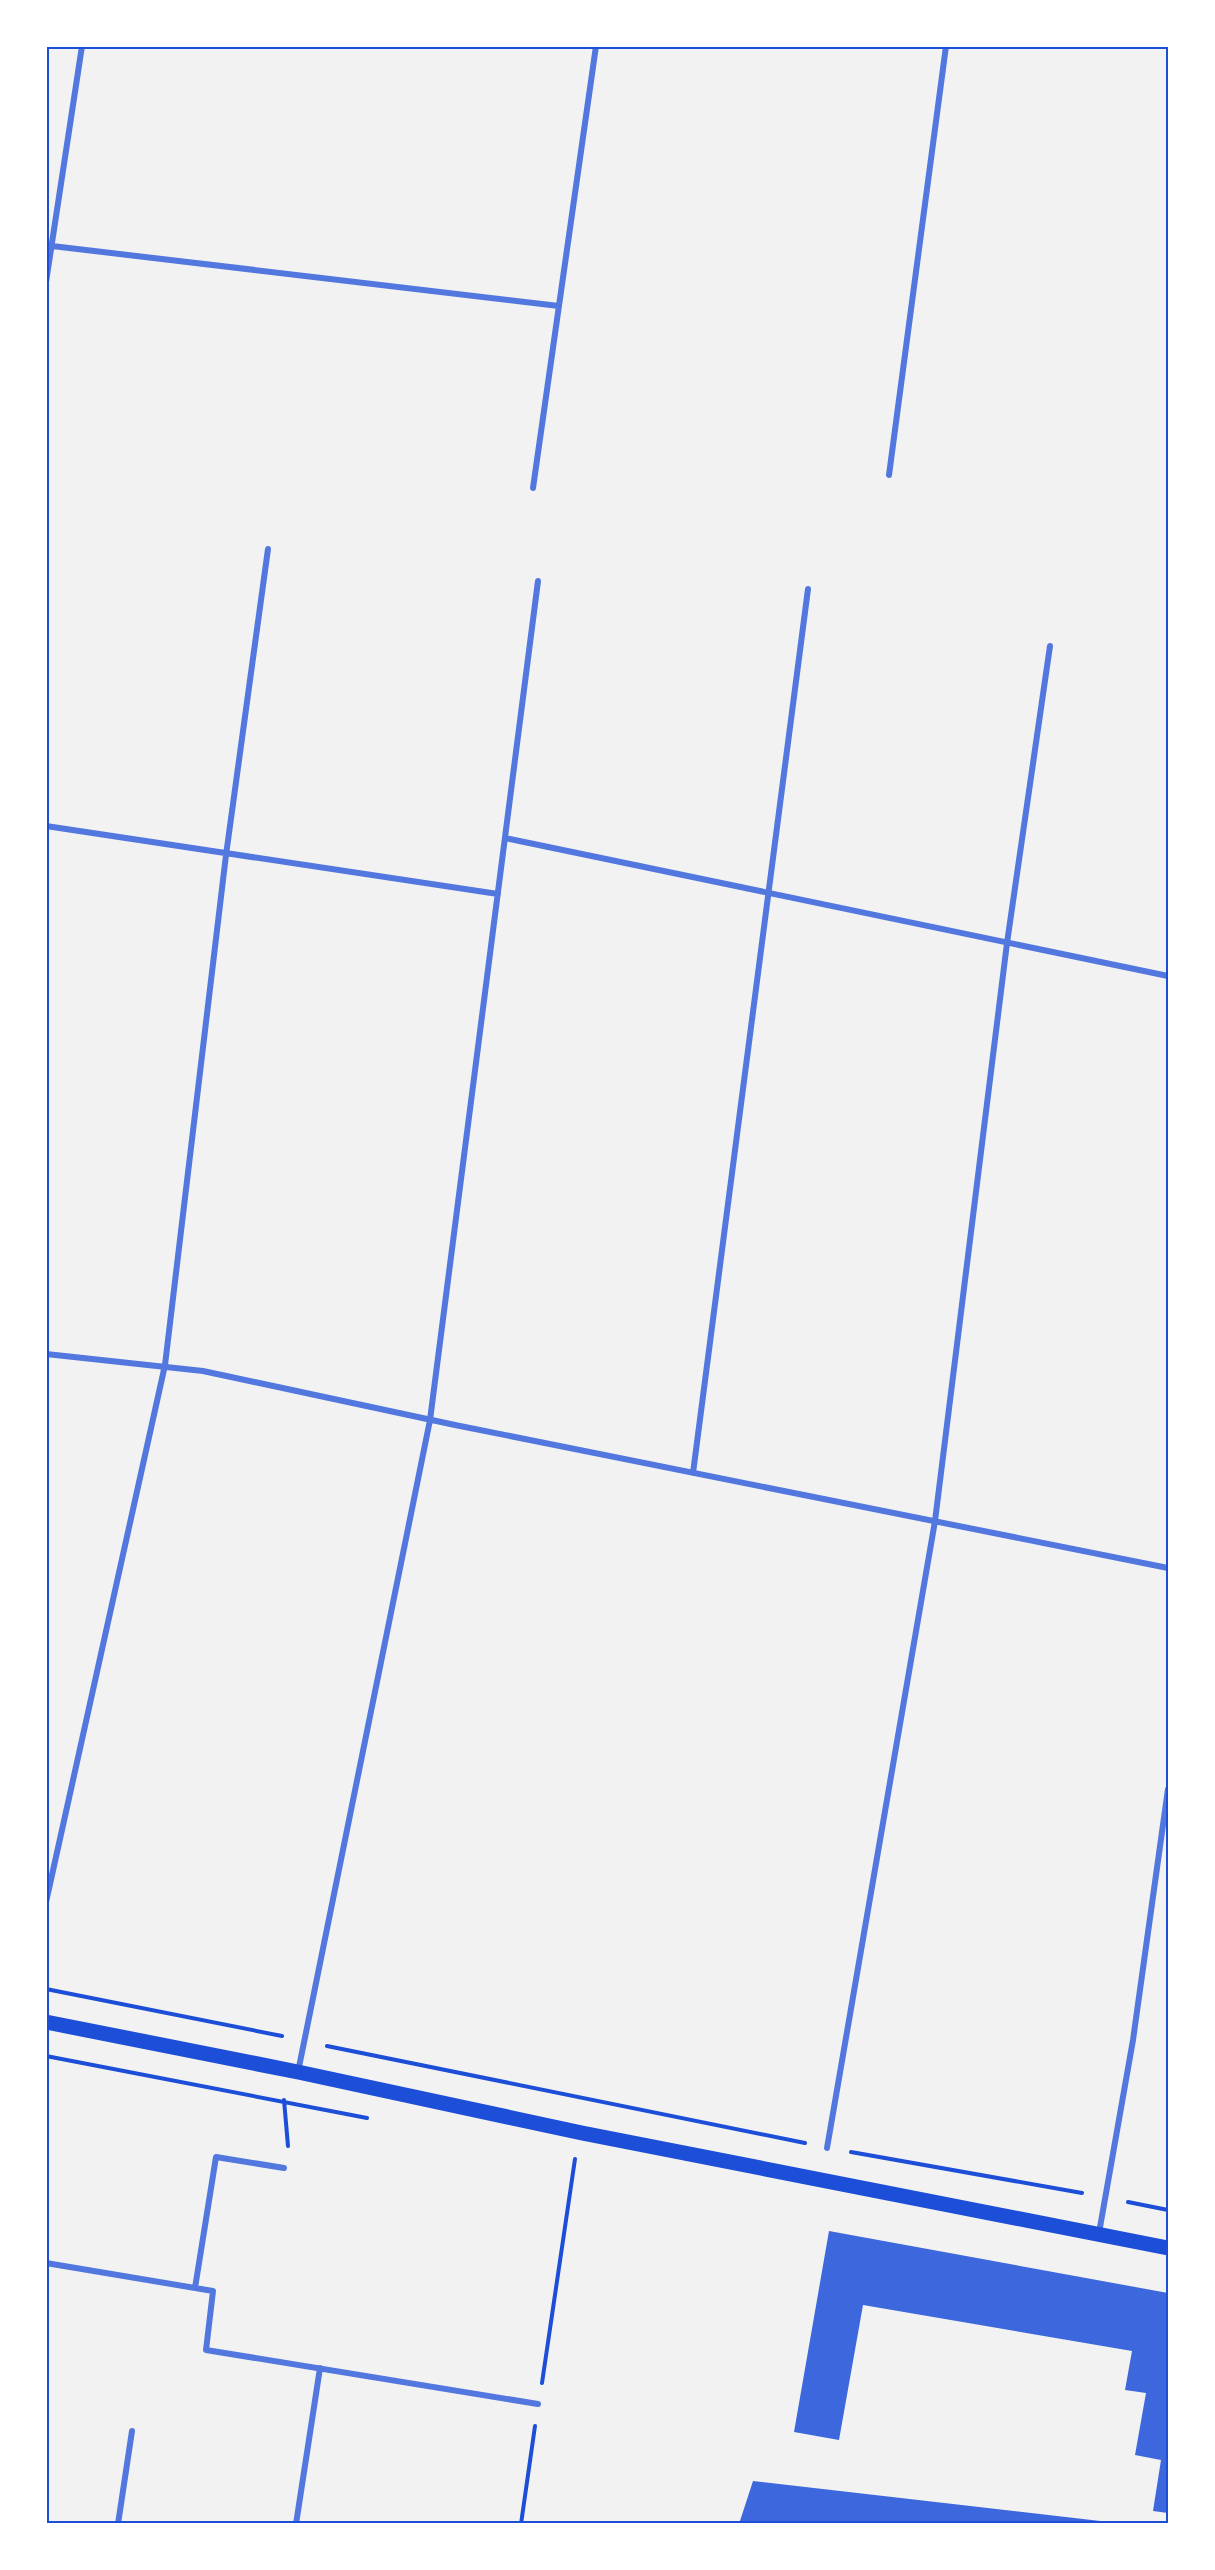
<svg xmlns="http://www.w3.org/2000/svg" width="1215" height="2570" viewBox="0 0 1215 2570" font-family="Figtree,sans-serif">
<rect width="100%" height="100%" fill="#f2f2f2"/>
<path fill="#3d67dc" d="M 829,2231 L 1168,2293 L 1168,2513 L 1153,2511 L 1161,2460 L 1135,2455 L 1146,2393 L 1125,2390 L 1132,2351 L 863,2305 L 839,2440 L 794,2432 Z
M 753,2481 L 1109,2522 L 1109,2524 L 739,2524 Z"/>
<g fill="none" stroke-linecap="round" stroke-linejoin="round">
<path stroke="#1d4ed8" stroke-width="4" d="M 46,1989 L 282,2036
M 327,2046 L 805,2143
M 46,2056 L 367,2118
M 284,2100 L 288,2146
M 851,2152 L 1082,2193
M 1128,2202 L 1168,2210
M 542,2383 L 575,2159
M 521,2524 L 535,2426"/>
<path stroke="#5277de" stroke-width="6" d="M 52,246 L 559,306
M 46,282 L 82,46
M 889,475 L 946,46
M 533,488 L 596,46
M 46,826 L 498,894
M 505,838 L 1168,976
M 46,1354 L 203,1371 L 455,1425 L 1168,1568
M 693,1473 L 808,589
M 46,1902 L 165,1365 L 226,855 L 268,549
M 298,2072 L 430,1420 L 538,581
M 827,2148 L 935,1521 L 1007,943 L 1050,646
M 1099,2233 L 1133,2040 L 1168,1789
M 46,2263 L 213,2291 L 206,2350 L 538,2404
M 195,2288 L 216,2157 L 284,2168
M 118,2524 L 132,2431
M 296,2524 L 320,2368"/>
<path stroke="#1d4ed8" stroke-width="15" d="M 46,2022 L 298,2072 L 582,2133 L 1168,2248"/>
</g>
<rect width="1215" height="2570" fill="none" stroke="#ffffff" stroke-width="96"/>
<rect x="48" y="48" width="1119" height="2474" fill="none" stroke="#1d4ed8" stroke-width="2"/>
</svg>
